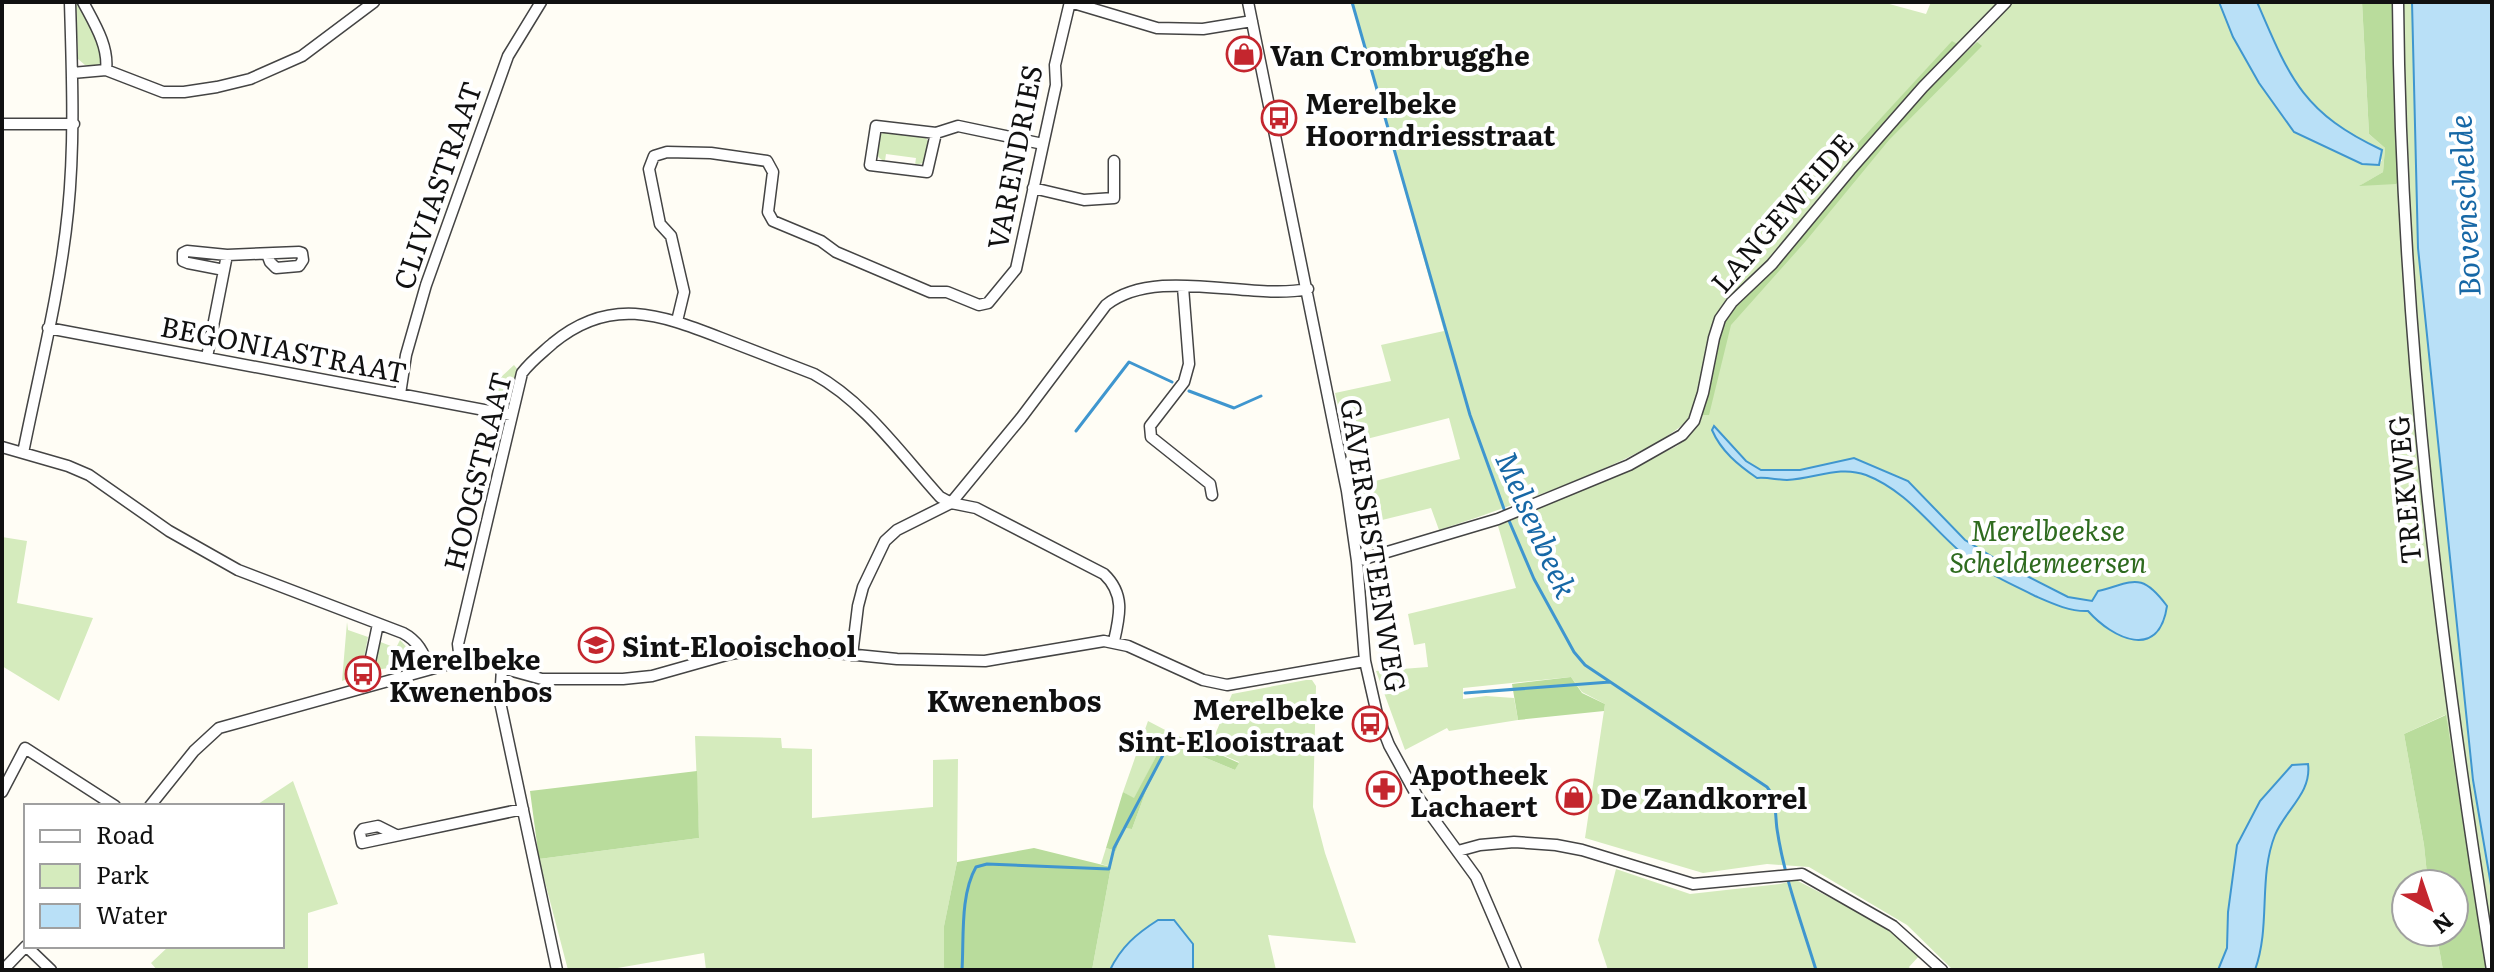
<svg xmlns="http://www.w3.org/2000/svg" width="2494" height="972" viewBox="0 0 2494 972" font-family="Literata,serif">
<rect width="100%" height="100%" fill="#fffdf5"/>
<path fill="#d5ebbd" d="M 76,2 L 79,2 L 105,60 L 101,65 L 85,65 L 78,59 Z
M 1352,2 L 1882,2 L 1926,14 L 1931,2 L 2001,2 L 1959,45 L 1952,42 L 1855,146 L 1860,153 L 1764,265 L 1732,294 L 1720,309 L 1707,345 L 1694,412 C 1672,452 1489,514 1439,530 L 1431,508 L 1378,521 L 1383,546 L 1372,548 L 1365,541 L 1356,486 L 1460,459 L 1449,418 L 1347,444 L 1335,393 L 1391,381 L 1381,345 L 1444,331 Z
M 2012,2 L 2219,2 L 2233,37 L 2259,83 L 2294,132 L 2362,164 L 2379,165 L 2382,160 C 2358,140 2329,125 2309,101 C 2284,73 2271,36 2257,2 L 2362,2 L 2369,134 L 2385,148 L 2383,172 L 2361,185 L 2400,180 L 2393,2 L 2412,2 L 2418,248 L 2473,780 L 2492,891 L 2492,970 L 2487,970 L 2482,943 L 2445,715 L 2404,734 L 2424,845 L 2428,884 L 2406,884 L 2406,932 L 2436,932 L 2443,970 L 1953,970 L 1907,925 L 1809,867 L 1767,864 L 1703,873 L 1585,838 L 1605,704 L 1582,692 L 1571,677 L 1463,688 L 1463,699 L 1486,696 L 1514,698 L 1518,720 L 1449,731 L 1447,728 L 1405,750 L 1376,671 L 1428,667 L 1425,643 L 1414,645 L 1408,614 L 1516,588 L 1498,526 L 1632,468 L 1677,446 L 1690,435 L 1701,415 L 1717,337 L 1927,89 L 1977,42 Z
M 885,131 L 926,138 L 929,143 L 923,163 L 915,165 L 916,158 L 886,154 L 885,161 C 873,157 877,147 879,136 Z
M 514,365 L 519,371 L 508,403 L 501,408 L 491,406 L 487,390 Z
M 2,537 L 27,541 L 17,603 L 93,618 L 59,701 L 2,666 Z
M 347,622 L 348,630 L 368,637 L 361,674 L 342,681 Z
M 400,640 L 413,654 L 412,664 L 376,670 L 374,665 L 378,641 L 396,648 Z
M 1306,680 L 1312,680 L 1316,686 L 1313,807 L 1325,853 L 1356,943 L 1268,935 L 1276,970 L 1092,970 L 1111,867 L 1101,864 L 1106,848 L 1116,851 L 1123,828 L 1132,829 L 1146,791 L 1170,743 L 1235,770 L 1239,762 L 1209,749 L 1232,694 Z
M 1148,721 L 1169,732 L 1134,799 L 1123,792 Z
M 695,736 L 781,738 L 782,748 L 812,749 L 812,818 L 933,807 L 933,760 L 958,759 L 957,862 L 944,926 L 944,970 L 706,970 L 704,953 L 606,970 L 568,970 L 539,859 L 699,838 Z
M 293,781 L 338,904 L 308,913 L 308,970 L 157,970 L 151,963 L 169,946 L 282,946 L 282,806 L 255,806 Z
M 1616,869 L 1690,894 L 1780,884 L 1796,880 L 1879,923 L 1920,955 L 1909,967 L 1911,970 L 1608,970 L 1598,940 Z"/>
<path fill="#b9dc9c" d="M 2362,2 L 2393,2 L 2400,180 L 2396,184 L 2359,186 L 2383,172 L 2385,148 L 2369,134 Z
M 1952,41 L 1959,45 L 1860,153 L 1855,146 Z
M 1977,42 L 1982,46 L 1889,140 L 1805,242 L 1731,325 L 1709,415 L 1702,415 L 1717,337 L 1729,312 L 1927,89 Z
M 1571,677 L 1582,693 L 1605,704 L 1604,711 L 1518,720 L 1512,684 Z
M 2446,715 L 2482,943 L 2487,970 L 2443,970 L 2436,932 L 2454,932 L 2454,884 L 2428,884 L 2424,845 L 2404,734 Z
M 1169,732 L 1239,763 L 1235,770 L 1170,743 L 1146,791 L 1132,829 L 1123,828 L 1116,851 L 1106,848 L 1123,792 L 1134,798 Z
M 697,771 L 699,838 L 539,859 L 530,791 Z
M 1034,848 L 1111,867 L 1092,970 L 944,970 L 944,926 L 957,862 Z"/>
<path fill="#b9e0f7" stroke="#3f96cf" stroke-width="2" d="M 2219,2 L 2257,2 C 2290,79 2303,113 2382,150 L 2379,165 L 2362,164 L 2294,132 L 2259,83 L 2233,37 Z
M 2412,2 L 2492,2 L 2492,891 L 2473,780 L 2418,248 Z
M 1714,426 L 1746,461 L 1761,470 L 1800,470 L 1854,458 L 1908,481 L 1965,540 L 2009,567 L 2068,597 L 2092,601 L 2098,591 C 2134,582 2141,571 2167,606 C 2159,661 2113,639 2088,611 C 2070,612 2051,603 2035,596 C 2014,585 1989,575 1970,560 C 1934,532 1910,492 1866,475 C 1839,465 1815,479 1787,480 C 1777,480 1768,477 1757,478 C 1738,465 1721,451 1712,430 Z
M 2308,764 C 2312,793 2285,810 2275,835 C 2258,878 2271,926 2255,970 L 2218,970 L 2227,948 L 2228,912 L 2237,845 L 2260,801 L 2292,765 Z
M 1158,920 L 1174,920 L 1193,944 L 1193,970 L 1110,970 C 1121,947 1136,934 1158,920 Z"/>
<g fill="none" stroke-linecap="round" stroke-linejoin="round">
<path stroke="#3f96cf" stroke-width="3" d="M 1352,2 L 1470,415 L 1504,509 L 1534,579 L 1574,652 L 1585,665 L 1767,787 C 1777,799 1775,815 1777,829 C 1784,877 1802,924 1816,970
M 1189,391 L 1234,408 L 1261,396
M 1076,431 L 1129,362 L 1172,382
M 1465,693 L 1610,682
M 962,970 C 964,938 960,895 976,867 L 987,864 L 1109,869 L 1114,848 L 1172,738"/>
<g stroke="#444" stroke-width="13">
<path id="minor" d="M 83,2 C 94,23 109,46 106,70
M 1070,2 L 1157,28 L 1203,29 L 1252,21
M 1248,2 L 1347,491 L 1357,561 L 1365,661 L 1377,714 L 1389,745 L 1417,796 L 1476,877 L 1516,970
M 2398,2 C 2401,327 2440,650 2492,970
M 72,73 L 106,70 L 163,92 L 184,92 L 217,87 L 250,79 L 302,56 L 374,2
M 2,124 L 74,124
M 936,133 L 927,172 L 870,165 L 876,126 L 936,133 L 958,126 L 1043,144
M 1033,188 L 1084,200 L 1114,198 L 1114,161
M 224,270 L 188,263 L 183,261 L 183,253 L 187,251 L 227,255 L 299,252 L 302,253 L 303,260 L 299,266 L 276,268 L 270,262 L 267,254
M 1183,287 L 1189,364 L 1184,382 L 1150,426 L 1151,437 L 1210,484 L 1212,495
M 677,321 L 684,292 L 671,236 L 660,224 L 649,169 L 654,156 L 667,152 L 711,153 L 767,161 L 773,172 L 768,212 L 773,221 L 821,241 L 836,252 L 930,292 L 947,292 L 979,305 L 988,303 L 1016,269 L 1056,85 L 1055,65 L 1070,2
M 48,328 L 511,415
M 207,357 L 227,255
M 400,394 L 406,355 L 426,285 L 508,56 L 541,2
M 2,447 L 68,466 L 89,475 L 169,531 L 238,570 L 403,633 C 418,641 425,653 428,669
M 23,453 C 39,373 60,292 68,211 C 75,141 72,72 70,2
M 1357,561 L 1498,519 L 1629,465 L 1682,435 L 1694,421 L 1703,393 L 1714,338 L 1720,319 L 1732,302 L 1772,264 L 1850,170 L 1923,87 L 2006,2
M 852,655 L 858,606 L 863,587 L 885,541 L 897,530 L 951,503 L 1021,418 L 1106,305 C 1157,265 1249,301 1308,289
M 460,661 L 458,644 L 522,373 C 531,361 542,353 553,343 C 610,296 659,314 721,338 C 752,350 783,362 814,374 C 865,402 901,454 940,497 L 951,503 L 976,508 L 1104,574 C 1125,594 1120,615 1114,641
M 502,668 L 500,702 L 557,970
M 359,687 L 370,662 L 378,624
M 2,792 L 25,748 L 115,806
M 150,806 L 194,751 L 219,728 L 460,661 L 489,662 L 502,668 L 542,679 L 623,679 L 652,676 L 730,654 L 759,649 L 786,648 L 897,659 L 985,661 L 1104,641 L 1128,646 L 1203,680 L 1227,685 L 1365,661
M 396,835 L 378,826 L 363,829 L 360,833 L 362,843 L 523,809
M 1458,851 L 1480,845 L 1514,842 L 1556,845 L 1582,850 L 1693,884 L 1802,874 L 1893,926 L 1942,970
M 26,946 L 51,970
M 3,970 L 26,946"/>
</g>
<use href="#minor" stroke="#fff" stroke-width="10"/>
</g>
<defs>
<g id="shop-ring" transform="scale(1.8)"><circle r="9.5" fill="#fff" stroke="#c4262e" stroke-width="1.5"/><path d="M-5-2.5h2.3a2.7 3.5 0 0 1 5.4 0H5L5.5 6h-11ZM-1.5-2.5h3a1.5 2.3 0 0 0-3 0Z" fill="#c4262e"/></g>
<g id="bus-ring" transform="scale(1.8)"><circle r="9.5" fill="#fff" stroke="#c4262e" stroke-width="1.5"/><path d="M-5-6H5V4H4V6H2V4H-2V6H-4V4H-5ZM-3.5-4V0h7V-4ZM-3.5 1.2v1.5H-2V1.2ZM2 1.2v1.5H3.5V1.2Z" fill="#c4262e"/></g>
<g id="school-ring" transform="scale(1.8)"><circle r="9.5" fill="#fff" stroke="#c4262e" stroke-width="1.5"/><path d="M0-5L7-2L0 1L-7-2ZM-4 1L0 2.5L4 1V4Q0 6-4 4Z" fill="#c4262e"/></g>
<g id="pharmacy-ring" transform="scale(1.8)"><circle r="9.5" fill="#fff" stroke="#c4262e" stroke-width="1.5"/><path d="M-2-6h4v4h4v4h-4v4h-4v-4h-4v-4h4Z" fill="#c4262e"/></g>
</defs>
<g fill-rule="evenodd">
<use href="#shop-ring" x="1244" y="54"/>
<use href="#bus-ring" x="1279" y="118"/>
<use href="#school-ring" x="596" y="645"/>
<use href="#bus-ring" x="363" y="674"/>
<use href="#bus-ring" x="1370" y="724"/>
<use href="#pharmacy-ring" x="1384" y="789"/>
<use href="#shop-ring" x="1574" y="797"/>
</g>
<g text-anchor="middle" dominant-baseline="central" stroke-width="8" stroke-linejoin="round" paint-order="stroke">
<g font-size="28" font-weight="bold" fill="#111" stroke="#fff" text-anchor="start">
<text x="1270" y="54">Van Crombrugghe</text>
<text x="1305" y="102">Merelbeke<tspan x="1305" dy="32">Hoorndriesstraat</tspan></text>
<text x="622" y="645">Sint-Elooischool</text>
<text x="389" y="658">Merelbeke<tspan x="389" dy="32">Kwenenbos</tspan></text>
<text x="1344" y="708" text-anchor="end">Merelbeke<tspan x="1344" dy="32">Sint-Elooistraat</tspan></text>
<text x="1410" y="773">Apotheek<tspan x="1410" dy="32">Lachaert</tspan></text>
<text x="1600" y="797">De Zandkorrel</text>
</g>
<g font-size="28" fill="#111" stroke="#fff">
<text transform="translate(1013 157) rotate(-79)">VARENDRIES</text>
<text transform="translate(436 185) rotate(-71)">CLIVIASTRAAT</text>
<text transform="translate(1781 212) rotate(-49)">LANGEWEIDE</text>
<text transform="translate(284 348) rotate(11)">BEGONIASTRAAT</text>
<text transform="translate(476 471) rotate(-76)">HOOGSTRAAT</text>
<text transform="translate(2403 490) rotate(-95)">TREKWEG</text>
<text transform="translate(1375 545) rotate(81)">GAVERSESTEENWEG</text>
</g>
<g font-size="28" font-style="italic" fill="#2f6b1f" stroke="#fff">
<text x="2048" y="529">Merelbeekse<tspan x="2048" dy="32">Scheldemeersen</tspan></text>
</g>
<g font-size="30" font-style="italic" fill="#1768a6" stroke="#fff">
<text transform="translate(2463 206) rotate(-93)">Bovenschelde</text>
<text transform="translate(1538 524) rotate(66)">Melsenbeek</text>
</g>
<g font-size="30" font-weight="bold" fill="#111" stroke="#fff">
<text x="1014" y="699">Kwenenbos</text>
</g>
</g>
<rect width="2494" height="972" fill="none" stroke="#111111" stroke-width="8"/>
<rect x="24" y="804" width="260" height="144" fill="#ffffff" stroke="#a0a0a0" stroke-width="2"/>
<rect x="40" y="830" width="40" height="12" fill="#ffffff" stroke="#a0a0a0" stroke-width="2"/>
<text x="96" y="844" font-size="24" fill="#111111">Road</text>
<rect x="40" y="864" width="40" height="24" fill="#d5ebbd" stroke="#a0a0a0" stroke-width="2"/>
<text x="96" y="884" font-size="24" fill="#111111">Park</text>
<rect x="40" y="904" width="40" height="24" fill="#b9e0f7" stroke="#a0a0a0" stroke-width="2"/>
<text x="96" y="924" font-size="24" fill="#111111">Water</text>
<g transform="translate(2430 908) rotate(140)"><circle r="38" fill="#ffffff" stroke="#a0a0a0" stroke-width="2"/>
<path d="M0-6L14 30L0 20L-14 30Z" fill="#c4262e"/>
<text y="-12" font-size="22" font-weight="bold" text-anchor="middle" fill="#111111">N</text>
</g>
</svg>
